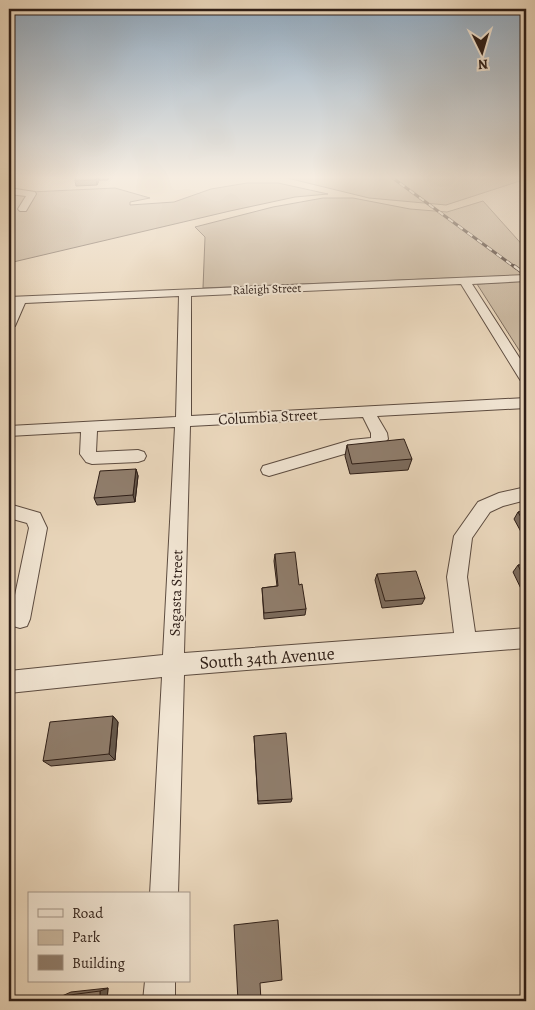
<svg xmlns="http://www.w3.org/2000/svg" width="535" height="1010" viewBox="0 0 535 1010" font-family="Alegreya,serif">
<rect width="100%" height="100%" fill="#ead7bc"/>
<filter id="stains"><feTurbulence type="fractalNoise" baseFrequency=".004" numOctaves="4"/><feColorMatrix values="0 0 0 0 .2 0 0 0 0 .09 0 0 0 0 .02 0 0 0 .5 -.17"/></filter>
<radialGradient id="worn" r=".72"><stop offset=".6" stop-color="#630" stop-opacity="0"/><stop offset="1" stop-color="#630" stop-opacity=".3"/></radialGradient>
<path fill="#cab8a0" stroke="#7c6b5c" d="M 279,176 L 526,176 L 526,179 L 446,205 L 369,198 Z
M 247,183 L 278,183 L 328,194 L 295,197 L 230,211 L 9,263 L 9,193 L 115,188 L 150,198 L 130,202 L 130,205 L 174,202 L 211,189 Z
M 323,198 L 353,198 L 410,209 L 447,212 L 483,201 L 526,249 L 526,275 L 203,288 L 205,237 L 195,227 L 273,207 Z
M 526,281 L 526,361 L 477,284 Z"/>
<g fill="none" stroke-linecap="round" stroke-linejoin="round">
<g stroke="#5d4c40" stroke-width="2">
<path id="minor" d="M 9,188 L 35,192 L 36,194 L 26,211 L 20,211 L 18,209 L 26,196 L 9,194 Z
M 526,275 L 526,281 L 472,284 L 526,368 L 526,382 L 521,381 L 519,378 L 461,284 L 191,296 L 191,416 L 526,398 L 526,408 L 377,416 L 387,433 L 388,439 L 381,447 L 351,452 L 269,476 L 263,474 L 261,470 L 263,466 L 351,440 L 371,438 L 371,433 L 363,417 L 190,426 L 184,653 L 454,633 L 447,577 L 454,536 L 478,502 L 499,493 L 526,487 L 526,500 L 503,506 L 490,512 L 472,538 L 467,577 L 475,632 L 526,628 L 526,648 L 184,675 L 178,894 L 150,894 L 162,677 L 9,693 L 9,671 L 163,655 L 175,427 L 97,431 L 96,452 L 138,450 L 144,452 L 146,456 L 144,460 L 138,462 L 92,464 L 86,462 L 80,454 L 81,432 L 9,436 L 9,426 L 176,417 L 179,296 L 25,303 L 15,326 L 9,330 L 9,312 L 13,303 L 9,303 L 9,297 Z
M 9,504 L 40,513 L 47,528 L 30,619 L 27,626 L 20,628 L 13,626 L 10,619 L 29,528 L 27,523 L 9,518 Z
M 145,981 L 175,981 L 175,1001 L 143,1001 Z"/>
</g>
<use href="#minor" fill="#f1e5d3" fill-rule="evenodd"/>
<g stroke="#2e1e17" stroke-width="3">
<path id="rail-far1" d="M 390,176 L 516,268"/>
</g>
<g stroke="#2e1e17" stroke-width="4">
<path id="rail" d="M 514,266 L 526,275"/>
</g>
<use href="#rail-far1" stroke="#f1e5d3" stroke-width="2" stroke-dasharray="6" stroke-linecap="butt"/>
<use href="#rail" stroke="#f1e5d3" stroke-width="2.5" stroke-dasharray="8" stroke-linecap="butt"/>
</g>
<path fill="#7c6c5e" stroke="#2e1e17" d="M 77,176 L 109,176 L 108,180 L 99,180 L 97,185 L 76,186 L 75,181 Z
M 347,445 L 412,459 L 408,470 L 350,474 L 345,456 Z
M 136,469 L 138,476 L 135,502 L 97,505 L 94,498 Z
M 526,511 L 526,541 L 514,519 L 518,512 Z
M 275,554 L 299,585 L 306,609 L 305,615 L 264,619 L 262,588 L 277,586 L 274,561 Z
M 518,565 L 526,565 L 526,595 L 524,595 L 513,572 Z
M 377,574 L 425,598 L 422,604 L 382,608 L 375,580 Z
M 113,716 L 118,722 L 115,760 L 51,766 L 43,761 Z
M 254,736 L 292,799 L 291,802 L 258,804 Z
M 108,988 L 107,1001 L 62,1001 L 62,996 L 71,992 Z"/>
<path fill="#65584c" stroke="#2e1e17" d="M 97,176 L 99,180 L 97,185 L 96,180 Z
M 136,469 L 138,476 L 135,502 L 133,495 Z
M 113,716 L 118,722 L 115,760 L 109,754 Z
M 108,988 L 107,1001 L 100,1001 L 100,991 Z"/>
<path fill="#907e6d" stroke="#2e1e17" d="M 77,176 L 97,176 L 96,180 L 75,181 Z
M 404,439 L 412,459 L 352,464 L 347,445 Z
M 136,469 L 133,495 L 94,498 L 100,471 Z
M 526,511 L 526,526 L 518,512 Z
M 295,552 L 299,585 L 302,584 L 306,609 L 264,613 L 262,588 L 278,586 L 275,554 Z
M 518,565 L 526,565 L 526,583 Z
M 416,571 L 425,598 L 385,601 L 377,574 Z
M 113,716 L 109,754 L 43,761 L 50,722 Z
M 286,733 L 292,799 L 258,801 L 254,736 Z
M 278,920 L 282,980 L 260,983 L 261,1001 L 238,1001 L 234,925 Z
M 100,991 L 100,1001 L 62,1001 L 62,996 Z"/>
<linearGradient id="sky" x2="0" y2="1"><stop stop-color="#8fa9c0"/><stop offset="0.56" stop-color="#f6ede1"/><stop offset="1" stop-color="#f6ede1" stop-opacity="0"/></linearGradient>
<rect width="535" height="317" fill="url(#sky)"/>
<g text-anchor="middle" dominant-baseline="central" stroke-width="4" stroke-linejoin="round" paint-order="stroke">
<g font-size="12" fill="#2e1e17" stroke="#f1e5d3">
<text transform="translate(267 289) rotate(-2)">Raleigh Street</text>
</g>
<g font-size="15" fill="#2e1e17" stroke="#f1e5d3">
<text transform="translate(268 417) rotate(-3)">Columbia Street</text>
<text transform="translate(176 593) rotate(-88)">Sagasta Street</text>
</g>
<g font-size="18" fill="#2e1e17" stroke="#f1e5d3">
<text transform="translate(267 658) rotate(-4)">South 34th Avenue</text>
</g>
</g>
<rect width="535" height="1010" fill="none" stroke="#ead7bc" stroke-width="30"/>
<rect x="10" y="10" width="515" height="990" fill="none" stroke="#2e1e17" stroke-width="2.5"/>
<rect x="15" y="15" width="505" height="980" fill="none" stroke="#2e1e17"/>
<rect x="28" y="892" width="162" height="90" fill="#f1e5d3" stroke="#a39588"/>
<rect x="38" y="909" width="25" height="8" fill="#f1e5d3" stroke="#a39588"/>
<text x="72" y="918" font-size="15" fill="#2e1e17">Road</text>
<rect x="38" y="930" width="25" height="15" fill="#cab8a0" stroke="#a39588"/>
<text x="72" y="942" font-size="15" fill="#2e1e17">Park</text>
<rect x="38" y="955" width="25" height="15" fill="#907e6d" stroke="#a39588"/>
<text x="72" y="968" font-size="15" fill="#2e1e17">Building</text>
<g transform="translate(482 52) rotate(175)" stroke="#f1e5d3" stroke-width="4" paint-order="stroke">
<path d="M0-4L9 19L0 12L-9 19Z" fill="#2e1e17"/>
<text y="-8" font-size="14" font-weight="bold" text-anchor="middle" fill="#2e1e17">N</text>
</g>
<rect width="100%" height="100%" filter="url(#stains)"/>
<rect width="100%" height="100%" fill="url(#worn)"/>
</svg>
